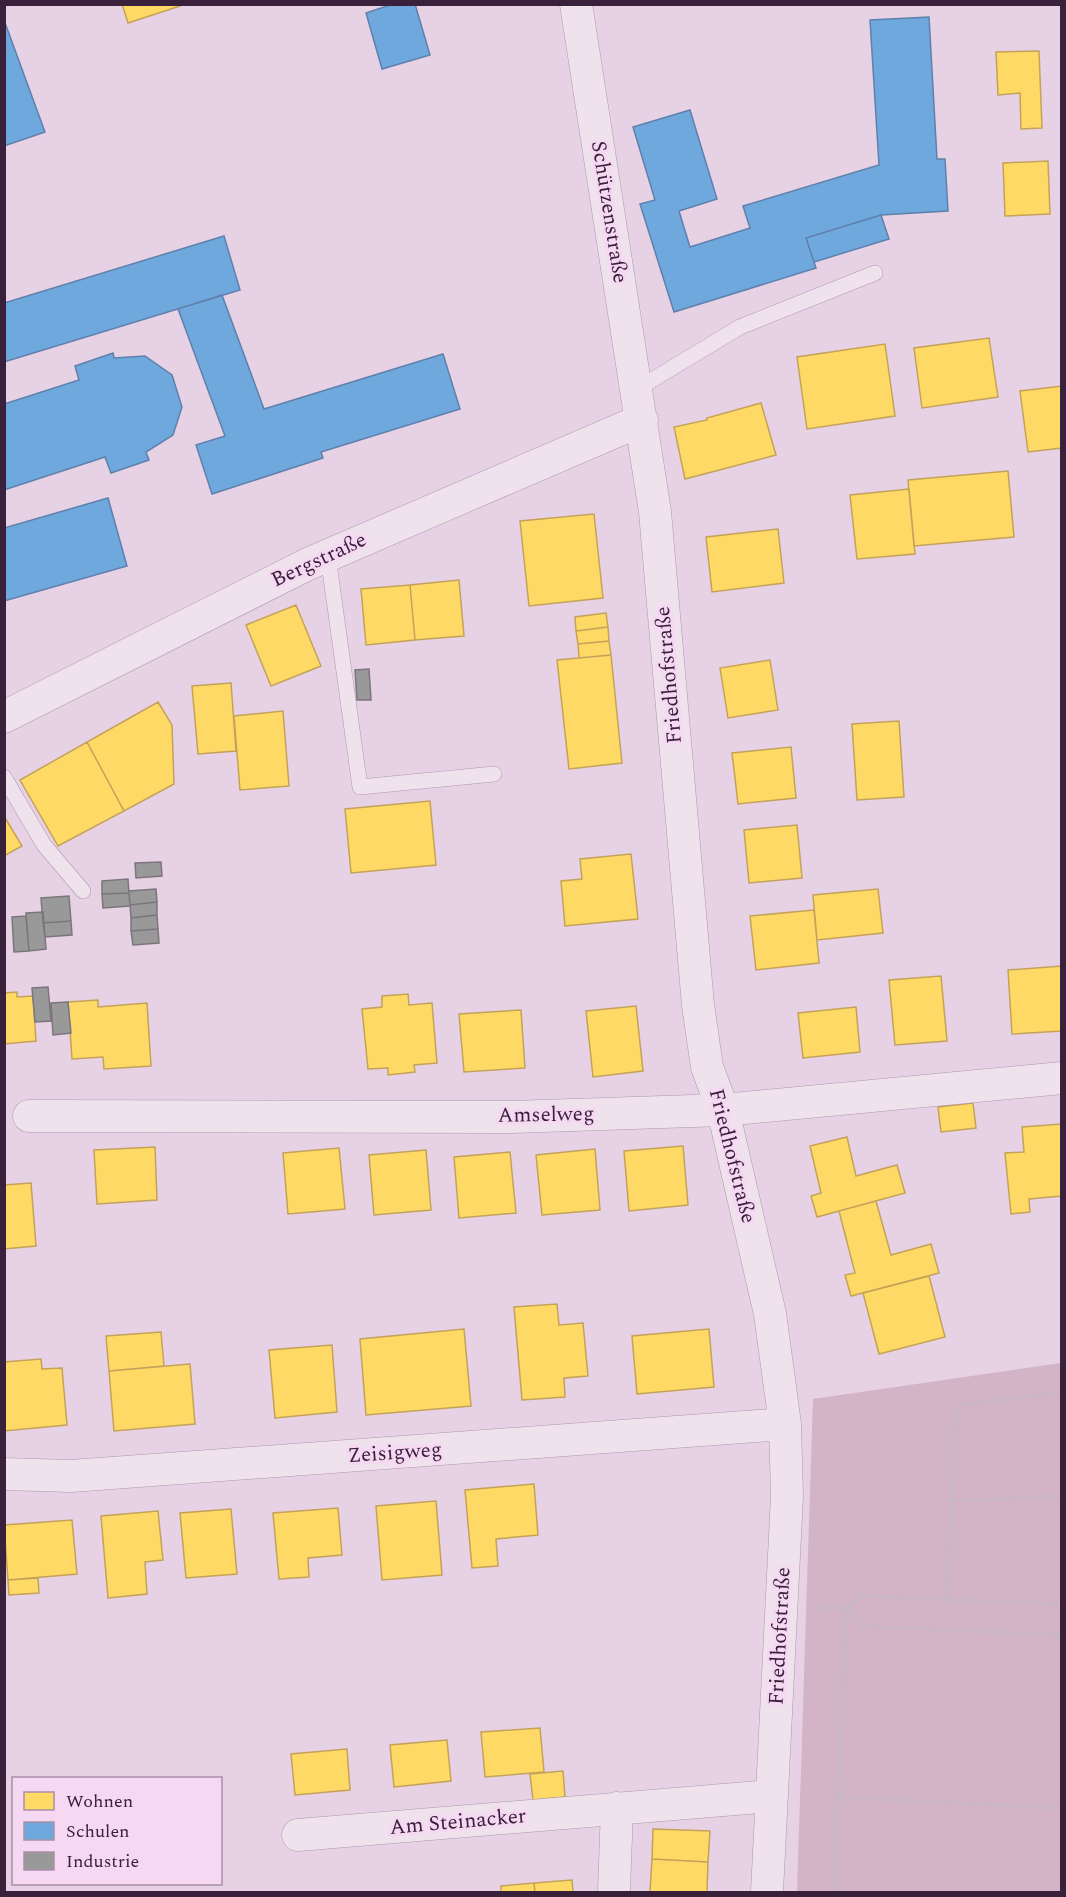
<svg xmlns="http://www.w3.org/2000/svg" width="1066" height="1897" viewBox="0 0 1066 1897" font-family="Spectral,serif">
<rect width="100%" height="100%" fill="#e7d1e4"/>
<path fill="#d3b3c6" d="M 1061,1363 L 1061,1892 L 797,1892 L 813,1399 Z"/>
<path fill="#ffd966" stroke="#c4a259" stroke-width="1.5" d="M 122,4 L 179,4 L 180,6 L 128,23 Z
M 1039,51 L 1042,128 L 1021,129 L 1020,93 L 998,95 L 996,52 Z
M 1048,161 L 1050,214 L 1005,216 L 1003,163 Z
M 989,338 L 998,397 L 922,408 L 914,348 Z
M 885,344 L 895,416 L 807,429 L 797,357 Z
M 1062,386 L 1062,448 L 1028,452 L 1020,391 Z
M 761,403 L 776,455 L 685,479 L 674,427 L 707,420 L 707,418 Z
M 1008,471 L 1014,537 L 914,546 L 908,480 Z
M 909,489 L 915,554 L 857,559 L 850,495 Z
M 594,514 L 603,598 L 529,606 L 520,521 Z
M 778,529 L 784,583 L 712,592 L 706,537 Z
M 459,580 L 464,636 L 415,640 L 410,585 Z
M 410,585 L 415,640 L 366,645 L 361,589 Z
M 296,605 L 321,666 L 271,686 L 246,625 Z
M 606,613 L 608,627 L 576,631 L 575,617 Z
M 608,627 L 609,641 L 578,644 L 576,631 Z
M 609,641 L 611,655 L 579,658 L 578,644 Z
M 611,655 L 622,763 L 569,769 L 557,660 Z
M 770,660 L 778,710 L 728,718 L 720,668 Z
M 231,683 L 236,751 L 198,754 L 192,686 Z
M 158,702 L 172,725 L 174,784 L 124,811 L 87,742 Z
M 283,711 L 289,786 L 240,790 L 234,716 Z
M 899,721 L 904,797 L 857,800 L 852,724 Z
M 87,742 L 124,811 L 58,846 L 20,780 Z
M 791,747 L 796,798 L 738,804 L 732,753 Z
M 430,801 L 436,865 L 351,873 L 345,809 Z
M 4,816 L 22,846 L 4,856 Z
M 797,825 L 802,878 L 749,883 L 744,830 Z
M 631,854 L 638,919 L 565,926 L 561,881 L 582,879 L 580,859 Z
M 878,889 L 883,933 L 817,940 L 813,895 Z
M 814,910 L 819,963 L 756,970 L 750,916 Z
M 1062,966 L 1062,1031 L 1012,1034 L 1008,970 Z
M 941,976 L 947,1041 L 895,1045 L 889,980 Z
M 17,992 L 17,997 L 33,996 L 36,1041 L 4,1044 L 4,993 Z
M 408,994 L 409,1005 L 432,1003 L 437,1063 L 414,1065 L 415,1072 L 388,1075 L 388,1068 L 368,1069 L 362,1009 L 382,1007 L 382,996 Z
M 98,1000 L 98,1007 L 147,1003 L 151,1066 L 104,1069 L 103,1057 L 72,1059 L 68,1002 Z
M 636,1006 L 643,1071 L 593,1077 L 586,1011 Z
M 856,1007 L 860,1052 L 803,1058 L 798,1013 Z
M 521,1010 L 525,1068 L 464,1072 L 459,1014 Z
M 973,1103 L 976,1128 L 941,1132 L 938,1107 Z
M 1062,1124 L 1062,1196 L 1029,1199 L 1030,1212 L 1011,1214 L 1005,1153 L 1024,1152 L 1022,1127 Z
M 847,1137 L 856,1176 L 897,1165 L 905,1193 L 817,1217 L 811,1196 L 821,1193 L 810,1146 Z
M 683,1146 L 688,1205 L 629,1211 L 624,1151 Z
M 155,1147 L 157,1200 L 97,1204 L 94,1150 Z
M 339,1148 L 345,1209 L 288,1214 L 283,1153 Z
M 595,1149 L 600,1210 L 542,1215 L 536,1155 Z
M 426,1150 L 431,1210 L 374,1215 L 369,1155 Z
M 510,1152 L 516,1213 L 459,1218 L 454,1157 Z
M 31,1183 L 36,1246 L 4,1249 L 4,1185 Z
M 876,1201 L 891,1255 L 931,1244 L 939,1273 L 851,1296 L 845,1275 L 855,1273 L 839,1211 Z
M 929,1276 L 945,1337 L 879,1354 L 863,1293 Z
M 557,1304 L 559,1325 L 583,1323 L 588,1376 L 564,1378 L 565,1397 L 522,1400 L 514,1307 Z
M 464,1329 L 471,1406 L 366,1415 L 360,1339 Z
M 709,1329 L 714,1387 L 637,1394 L 632,1336 Z
M 161,1332 L 164,1366 L 109,1371 L 106,1336 Z
M 332,1345 L 337,1412 L 275,1418 L 269,1350 Z
M 41,1359 L 42,1369 L 62,1368 L 67,1425 L 4,1431 L 4,1362 Z
M 190,1364 L 195,1424 L 114,1431 L 109,1371 Z
M 534,1484 L 538,1535 L 496,1539 L 498,1566 L 472,1568 L 465,1490 Z
M 436,1501 L 442,1575 L 382,1580 L 376,1506 Z
M 338,1508 L 342,1555 L 308,1558 L 309,1577 L 279,1579 L 273,1513 Z
M 231,1509 L 237,1574 L 186,1578 L 180,1513 Z
M 158,1511 L 163,1560 L 145,1562 L 147,1594 L 108,1598 L 101,1516 Z
M 72,1520 L 77,1574 L 8,1580 L 4,1525 Z
M 38,1578 L 39,1593 L 9,1595 L 8,1580 Z
M 540,1728 L 544,1772 L 485,1777 L 481,1732 Z
M 447,1740 L 451,1781 L 394,1787 L 390,1745 Z
M 347,1749 L 350,1790 L 295,1795 L 291,1754 Z
M 563,1771 L 565,1797 L 533,1800 L 530,1774 Z
M 653,1829 L 710,1831 L 708,1862 L 652,1859 Z
M 652,1859 L 708,1862 L 707,1892 L 650,1892 Z
M 572,1880 L 573,1892 L 535,1892 L 534,1883 Z
M 534,1883 L 535,1892 L 501,1892 L 501,1886 Z"/>
<path fill="#6fa8dc" stroke="#5f80ac" stroke-width="1.5" d="M 393,4 L 415,4 L 430,55 L 382,69 L 366,13 Z
M 929,17 L 937,159 L 945,159 L 948,211 L 881,215 L 806,238 L 816,268 L 674,312 L 640,204 L 655,200 L 633,127 L 690,110 L 717,199 L 679,211 L 690,247 L 750,228 L 743,206 L 879,165 L 870,20 Z
M 4,20 L 45,132 L 4,146 Z
M 881,215 L 889,239 L 814,262 L 806,238 Z
M 224,236 L 240,290 L 4,362 L 4,303 Z
M 222,295 L 264,409 L 443,354 L 460,409 L 321,452 L 323,458 L 212,494 L 196,445 L 225,436 L 178,309 Z
M 113,353 L 114,358 L 145,356 L 172,375 L 182,407 L 173,435 L 146,452 L 149,460 L 111,473 L 105,457 L 4,490 L 4,404 L 79,380 L 75,366 Z
M 108,498 L 127,566 L 4,601 L 4,528 Z"/>
<path fill="#999" stroke="#7c757d" stroke-width="1.5" d="M 369,669 L 371,700 L 357,700 L 355,670 Z
M 161,862 L 162,876 L 136,878 L 135,863 Z
M 128,879 L 129,893 L 102,894 L 102,881 Z
M 156,889 L 157,902 L 130,905 L 129,891 Z
M 129,893 L 130,906 L 103,908 L 102,894 Z
M 69,896 L 71,921 L 43,923 L 41,898 Z
M 157,902 L 157,915 L 131,918 L 130,905 Z
M 43,912 L 46,949 L 29,951 L 26,913 Z
M 157,915 L 158,929 L 131,931 L 131,918 Z
M 26,916 L 29,951 L 14,952 L 12,917 Z
M 71,921 L 72,935 L 45,937 L 43,923 Z
M 158,929 L 159,943 L 133,945 L 131,931 Z
M 48,987 L 51,1021 L 35,1022 L 32,988 Z
M 68,1002 L 71,1033 L 53,1035 L 51,1003 Z"/>
<g fill="none" stroke-linecap="round" stroke-linejoin="round">
<g stroke="#ac99ab" stroke-width="16">
<path id="lane" d="M 637,389 L 740,327 L 875,273
M 328,556 L 360,787 L 494,774
M 4,777 L 44,845 L 83,891"/>
</g>
<g stroke="#ac99ab" stroke-width="33">
<path id="street" d="M 576,4 L 655,512 L 698,1005 L 707,1067 L 723,1110 L 770,1314 L 785,1424 L 787,1496 L 767,1892
M 4,717 L 308,564 L 642,420
M 29,1116 L 512,1117 L 723,1110 L 1062,1078
M 4,1474 L 71,1476 L 785,1424
M 298,1835 L 772,1796
M 614,1892 L 617,1808"/>
</g>
<path stroke="#c7b8c5" stroke-width="4" stroke-dasharray="4.5 3" stroke-linecap="butt" d="M 952,1501 L 1062,1496
M 947,1599 L 956,1406 L 1062,1392
M 815,1607 L 846,1609 L 863,1626 L 1062,1635
M 838,1797 L 1062,1808
M 833,1892 L 846,1609 L 865,1596 L 1062,1604"/>
<use href="#lane" stroke="#efe2ed" stroke-width="15"/>
<use href="#street" stroke="#efe2ed" stroke-width="32"/>
</g>
<g text-anchor="middle" dominant-baseline="central" stroke-width="6" stroke-linejoin="round" paint-order="stroke">
<g font-size="21" fill="#39213c" stroke="#f6d8f2">
<text transform="translate(609 212) rotate(81)">Schützenstraße</text>
<text transform="translate(319 560) rotate(-25)">Bergstraße</text>
<text transform="translate(669 675) rotate(-95)">Friedhofstraße</text>
<text transform="translate(546 1115) rotate(-1)">Amselweg</text>
<text transform="translate(732 1156) rotate(76)">Friedhofstraße</text>
<text transform="translate(395 1453) rotate(-4)">Zeisigweg</text>
<text transform="translate(780 1636) rotate(-87)">Friedhofstraße</text>
<text transform="translate(458 1822) rotate(-5)">Am Steinacker</text>
</g>
</g>
<rect width="1066" height="1897" fill="none" stroke="#39213c" stroke-width="12"/>
<rect x="12" y="1777" width="210" height="108" fill="#f6d8f2" stroke="#aa8fa9" stroke-width="1.5"/>
<rect x="24" y="1792" width="30" height="18" fill="#ffd966" stroke="#aa8fa9" stroke-width="1.5"/>
<text x="66" y="1807" font-size="18" fill="#39213c">Wohnen</text>
<rect x="24" y="1822" width="30" height="18" fill="#6fa8dc" stroke="#aa8fa9" stroke-width="1.5"/>
<text x="66" y="1837" font-size="18" fill="#39213c">Schulen</text>
<rect x="24" y="1852" width="30" height="18" fill="#999999" stroke="#aa8fa9" stroke-width="1.5"/>
<text x="66" y="1867" font-size="18" fill="#39213c">Industrie</text>
</svg>
